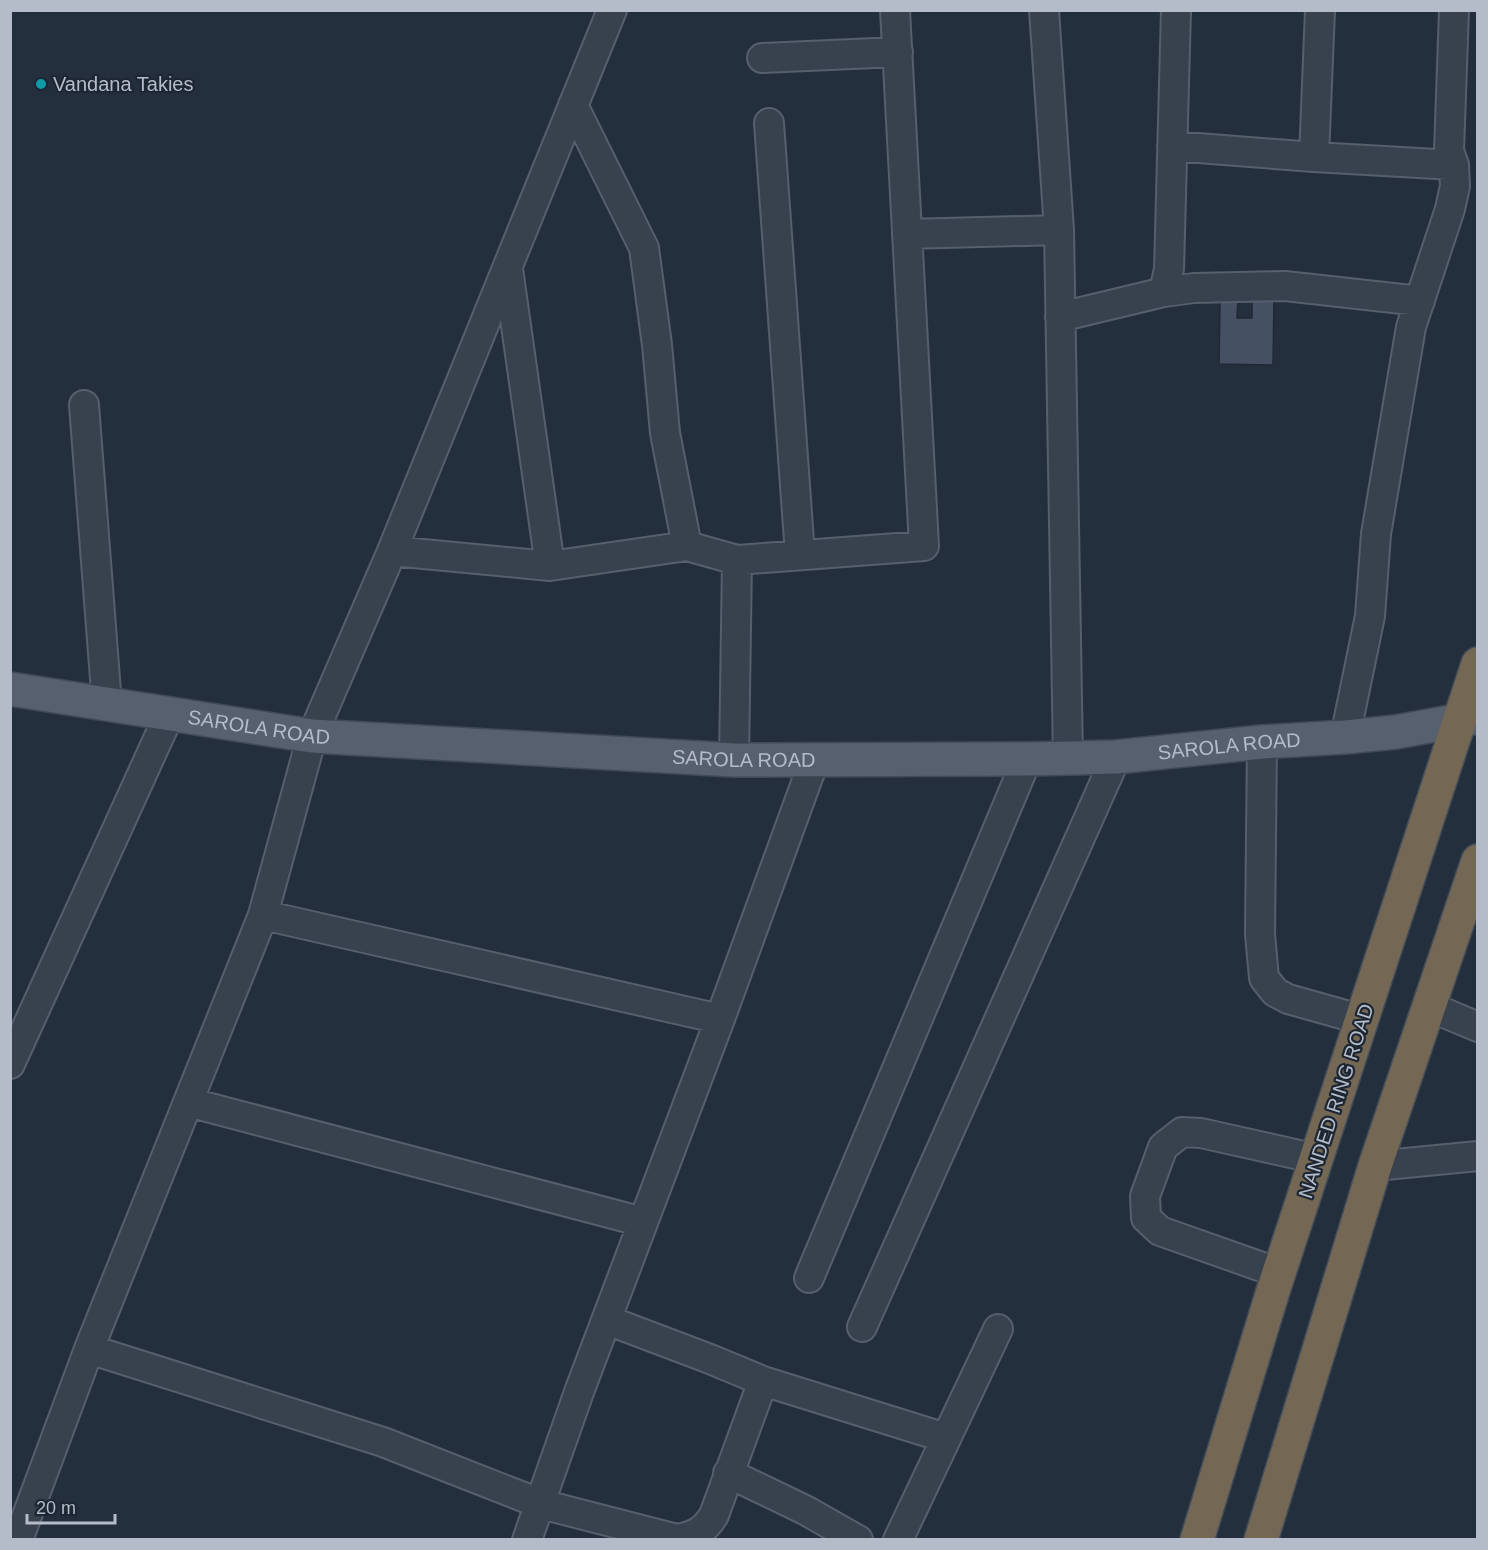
<svg xmlns="http://www.w3.org/2000/svg" width="1488" height="1550" viewBox="0 0 1488 1550" font-family="Helvetica,sans-serif">
<rect width="100%" height="100%" fill="#242f3e"/>
<path fill="#455162" stroke="#1f2835" stroke-width="1.5" d="M 1252,298 L 1274,299 L 1273,365 L 1219,364 L 1220,300 L 1238,300 L 1237,318 L 1252,318 Z"/>
<g fill="none" stroke-linecap="round" stroke-linejoin="round">
<g stroke="#565f6c" stroke-width="32">
<path id="minor" d="M 1044,10 L 1059,230 L 1068,758
M 762,58 L 898,52
M 573,105 L 644,248 L 657,345 L 665,433 L 687,546 L 737,560 L 924,546 L 895,10
M 769,123 L 800,555
M 1172,146 L 1314,157 L 1454,165
M 1314,157 L 1320,10
M 907,234 L 1059,230
M 508,269 L 550,566
M 1164,292 L 1194,288 L 1285,286 L 1420,301
M 1060,317 L 1164,292 L 1169,269 L 1176,10
M 84,405 L 107,705
M 392,551 L 550,566 L 687,546
M 1345,737 L 1370,616 L 1376,534 L 1411,327 L 1450,209 L 1455,186 L 1454,165 L 1449,151 L 1454,10
M 1262,742 L 1260,934 L 1264,978 L 1275,992 L 1288,999 L 1363,1020
M 734,760 L 737,560
M 263,915 L 720,1019
M 1428,1006 L 1478,1027
M 10,1064 L 169,715
M 188,1102 L 643,1222
M 1375,1166 L 1478,1156
M 1279,1273 L 1160,1231 L 1146,1218 L 1145,1196 L 1163,1147 L 1182,1132 L 1201,1133 L 1317,1159
M 809,1278 L 1027,759
M 607,1320 L 710,1359 L 763,1381 L 946,1438
M 862,1327 L 1116,757
M 89,1349 L 383,1442 L 541,1504 L 677,1539 C 695,1536 705,1530 714,1515 L 763,1381
M 728,1473 L 805,1510 L 858,1540
M 18,1540 L 89,1349 L 263,915 L 312,736 L 392,551 L 612,10
M 527,1540 L 579,1392 L 720,1019 L 814,761
M 898,1540 L 998,1329"/>
</g>
<g stroke="#414a57" stroke-width="36">
<g id="major">
<path id="s1" d="M 10,689 L 312,736 L 734,760 L 1027,759 L 1116,757 L 1262,742 L 1345,737 L 1396,732 L 1478,717"/>
</g>
</g>
<g stroke="#434c59" stroke-width="36">
<path id="highway" d="M 1197,1540 L 1273,1291 L 1478,664
M 1261,1540 L 1375,1166 L 1478,861"/>
</g>
<use href="#minor" stroke="#38414e" stroke-width="28"/>
<use href="#major" stroke="#56606e" stroke-width="33"/>
<use href="#highway" stroke="#746855" stroke-width="33"/>
</g>
<circle fill="#0f9aa8" stroke="#1d2633" stroke-width="2" cx="41" cy="84" r="6"/>
<g text-anchor="middle" dominant-baseline="central" stroke-width="4.5" stroke-linejoin="round" paint-order="stroke">
<g font-size="20" fill="#b4bcc9" stroke="#1d2633" text-anchor="start">
<text x="53" y="84">Vandana Takies</text>
</g>
<g font-size="20" fill="#b4bcc9" stroke="#1d2633">
<text stroke="none"><textPath href="#s1" startOffset="252">SAROLA ROAD</textPath></text>
<text stroke="none"><textPath href="#s1" startOffset="1224">SAROLA ROAD</textPath></text>
<text stroke="none"><textPath href="#s1" startOffset="738">SAROLA ROAD</textPath></text>
<text transform="translate(1336 1101) rotate(-72)">NANDED RING ROAD</text>
</g>
</g>
<rect width="1488" height="1550" fill="none" stroke="#b4bcc9" stroke-width="24"/>
<path d="M27 1514v9h88v-9" fill="none" stroke="#b4bcc9" stroke-width="3"/>
<text x="36" y="1514" font-size="18" fill="#b4bcc9" stroke="#1d2633" stroke-width="4.5" paint-order="stroke">20 m</text>
</svg>
